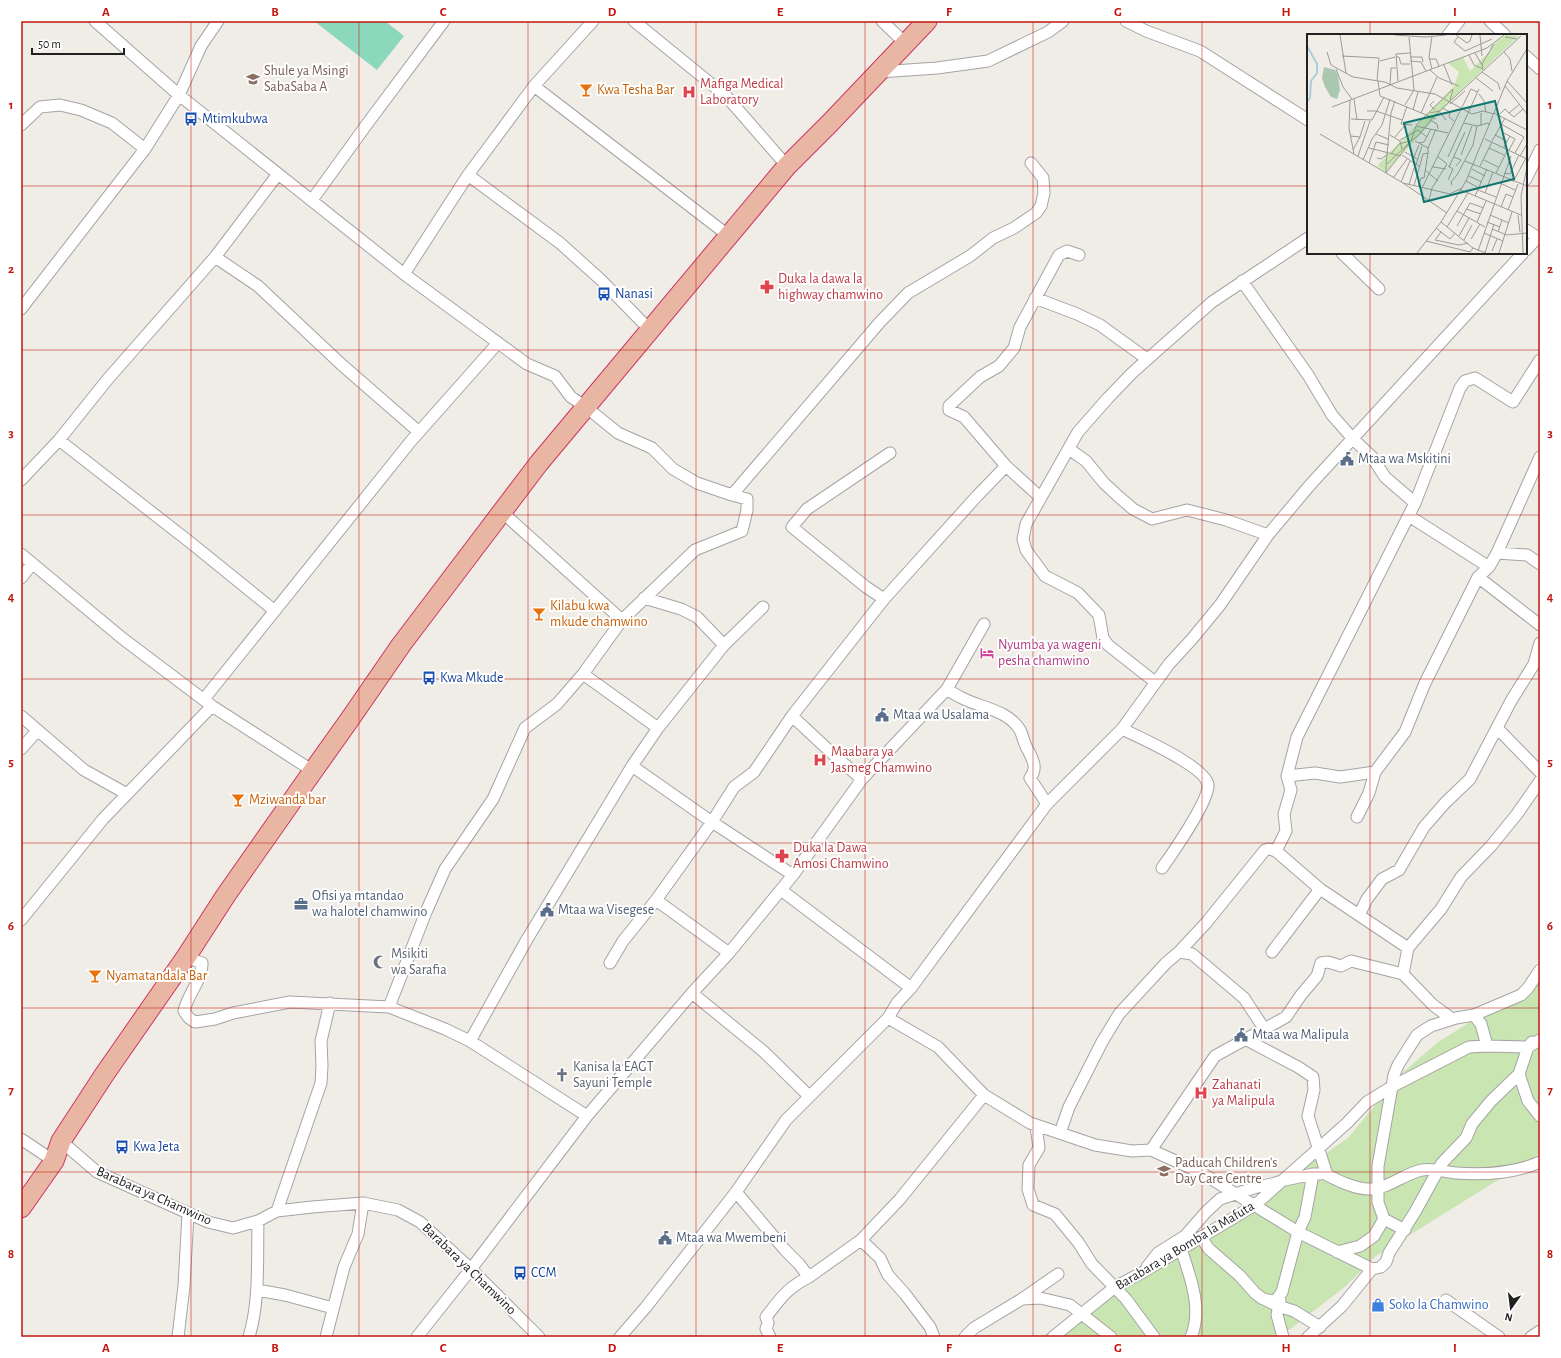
<svg xmlns="http://www.w3.org/2000/svg" width="1561" height="1358" viewBox="0 0 1561 1358" font-family="'Alegreya Sans',sans-serif">
<rect width="100%" height="100%" fill="#f0ede7"/>
<path fill="#c9e5b2" d="M 1540,978 L 1540,1153 L 1530,1160 L 1376,1256 L 1346,1286 L 1280,1337 L 1041,1337 L 1243,1210 L 1348,1138 L 1400,1075 L 1438,1042 Z"/>
<path fill="#8cd8bd" d="M 314,21 L 385,21 L 404,36 L 377,70 Z"/>
<g fill="none" stroke-linecap="round" stroke-linejoin="round">
<g stroke="#a4a4a4" stroke-width="13">
<path id="minor" d="M 95,21 L 179,95 L 404,274 L 527,364 L 555,376 L 571,397 L 586,407 L 618,433 L 652,448 L 673,469 L 697,483 L 732,495 L 747,499 L 747,510 L 742,531 L 695,550 L 622,620 L 583,674 L 557,704 L 525,728 L 493,799 L 445,869 L 426,912 L 389,1007
M 634,21 L 726,96 L 787,166
M 882,21 L 905,43
M 1126,21 L 1146,31 L 1200,51 L 1308,120
M 1490,21 L 1505,35
M 1448,35 L 1459,21
M 1526,56 L 1540,69
M 879,72 L 937,68 L 988,61 L 1048,32 L 1063,21
M 534,86 L 729,236
M 21,125 L 40,107 L 60,105 L 81,110 L 112,123 L 145,149
M 468,175 L 560,243 L 601,280 L 650,330
M 1526,179 L 1540,150
M 312,200 L 367,124 L 444,21
M 1526,230 L 1540,239
M 1526,250 L 1537,238
M 1342,253 L 1379,289
M 215,257 L 258,286 L 342,365 L 419,432
M 404,274 L 468,175 L 534,86 L 593,21
M 1242,281 L 1308,375 L 1332,415 L 1353,439 L 1372,457 L 1385,477 L 1415,503
M 1035,298 L 1077,314 L 1100,325 L 1147,359
M 21,309 L 145,149 L 179,95 L 201,46 L 218,21
M 59,440 L 191,543 L 275,611
M 1069,449 L 1086,461 L 1104,483 L 1119,497 L 1133,509 L 1152,519 L 1187,510 L 1226,520 L 1268,535
M 21,480 L 59,440 L 107,380 L 215,257 L 278,174
M 732,495 L 880,322 L 908,293 L 970,256 L 993,238 L 1014,228 L 1036,213 L 1041,206 L 1044,193 L 1043,178 L 1031,163
M 1040,497 L 1006,466 L 964,417 L 949,410 L 949,406 L 980,377 L 999,366 L 1014,348 L 1020,327 L 1059,255 L 1067,251 L 1079,255
M 502,512 L 622,620
M 1409,516 L 1489,567
M 1497,553 L 1527,555 L 1540,564
M 21,554 L 122,638 L 212,706 L 313,771
M 1478,577 L 1540,625
M 21,578 L 32,564
M 644,598 L 681,609 L 697,617 L 724,645
M 884,599 L 866,587 L 792,527 L 807,509 L 890,453
M 583,674 L 658,728
M 1155,682 L 1108,645 L 1103,638 L 1099,615 L 1078,593 L 1045,576 L 1026,550 L 1023,539 L 1026,524 L 1078,432 L 1108,398 L 1132,373 L 1212,302 L 1308,238
M 947,689 C 951,692 956,695 960,697 C 980,708 1007,709 1020,730 C 1023,736 1024,744 1028,750 C 1033,760 1038,768 1030,778 L 1047,804
M 204,699 L 411,441 L 497,344
M 21,716 L 84,770 L 127,794
M 792,716 L 837,758 L 862,779
M 1497,728 L 1540,772
M 1122,729 C 1139,737 1206,767 1208,785 C 1209,801 1172,854 1162,868
M 21,749 L 37,731
M 632,766 L 712,822 L 793,875
M 1287,776 L 1315,773 L 1340,777 L 1375,772 L 1405,732 L 1425,683 L 1478,577 L 1489,567 L 1497,553 L 1540,457
M 1357,817 L 1369,793 L 1375,772
M 781,890 L 911,988
M 656,900 L 729,953
M 1359,915 L 1367,899 L 1382,879 L 1399,870 L 1424,827 L 1445,803 L 1470,779 L 1511,701 L 1534,664 L 1540,643
M 21,920 L 103,819 L 212,706
M 1408,948 L 1441,909 L 1461,877 L 1491,846 L 1517,814 L 1540,781
M 1179,952 L 1192,954 L 1244,998 L 1265,1030
M 1272,952 L 1320,889
M 186,957 L 202,963 C 203,979 188,993 184,1011 L 189,1018 L 195,1022 L 215,1019 L 233,1013 L 290,1002 L 389,1007 L 445,1029 L 470,1041 L 587,1116
M 610,963 L 623,941 L 656,900 L 712,822 L 734,787 L 754,772 L 792,716 L 884,599 L 977,496 L 1006,466
M 692,993 L 763,1051 L 809,1096
M 1474,1015 L 1481,1024 L 1487,1046
M 888,1018 L 938,1047 L 984,1095 L 1030,1123 L 1095,1145 L 1132,1151 L 1151,1150 L 1200,1172 L 1298,1232 L 1372,1269 L 1381,1267 L 1386,1262 L 1389,1253 L 1415,1212 L 1442,1163 L 1466,1138 L 1472,1124 L 1491,1101 L 1519,1074 L 1528,1047 L 1540,1040
M 1452,1019 L 1433,1005 L 1403,974 L 1408,948 L 1320,889 L 1276,851 L 1286,831 L 1284,814 L 1291,790 L 1287,776 L 1297,737 L 1415,503 L 1460,388 L 1465,381 L 1475,378 L 1513,402 L 1540,360
M 1245,1039 L 1298,1067 L 1313,1077 L 1314,1090 L 1308,1116 L 1327,1175 C 1339,1181 1353,1188 1367,1189 C 1387,1190 1403,1174 1422,1170 C 1433,1168 1445,1172 1456,1173 C 1484,1175 1513,1174 1540,1162
M 470,1041 L 526,941 L 632,766 L 658,728 L 724,645 L 763,607
M 1519,1074 L 1528,1101 L 1540,1116
M 1036,1126 L 1039,1148 L 1029,1165 L 1028,1189 L 1033,1205 L 1055,1214 L 1078,1242 L 1092,1264 L 1126,1299 L 1154,1337
M 1060,1133 L 1069,1107 L 1102,1042 L 1119,1014 L 1166,963 L 1179,952 L 1206,923 L 1265,850 L 1269,849 L 1276,851
M 21,1139 L 54,1161
M 61,1141 L 97,1172 L 208,1222 L 233,1228 L 258,1221 L 277,1211 L 312,1207 L 363,1203 L 398,1210 L 420,1222 L 471,1269 L 539,1337
M 1151,1150 L 1215,1056 L 1286,1017 L 1301,995 L 1317,976 L 1321,963 L 1328,962 L 1341,966 L 1351,961 L 1403,974
M 736,1192 L 785,1250 L 799,1264 L 809,1277 C 787,1288 781,1298 766,1317 L 768,1323 L 766,1329 L 770,1337
M 277,1211 L 321,1083 L 322,1066 L 321,1041 L 330,1003
M 1405,1230 L 1384,1219 L 1378,1202 L 1378,1166 L 1394,1075 L 1398,1065 L 1417,1035 L 1431,1026 L 1456,1018 L 1474,1015 L 1521,995 L 1528,988 L 1540,970
M 1201,1237 L 1209,1249 L 1240,1276 L 1255,1293 L 1263,1299 L 1273,1301 L 1277,1299 L 1282,1292 L 1298,1232 L 1305,1217 L 1313,1174
M 861,1240 L 880,1258 L 888,1275 L 905,1294 L 930,1327 L 934,1337
M 1181,1249 C 1190,1276 1203,1309 1191,1337
M 1337,1252 L 1360,1246 L 1374,1236 L 1384,1219
M 1147,1267 L 1158,1253 L 1185,1236 L 1206,1212 L 1220,1199 L 1257,1187 L 1272,1184 L 1285,1180 L 1313,1174 L 1320,1174
M 809,1277 L 861,1240 L 900,1199 L 984,1095
M 257,1290 L 285,1295 L 333,1308
M 1022,1299 L 1040,1298 L 1070,1305 L 1111,1337
M 1266,1300 L 1278,1306 L 1294,1311 L 1320,1327
M 1280,1300 L 1277,1315 L 1283,1337
M 1446,1300 L 1499,1337
M 178,1337 L 184,1286 L 188,1214
M 249,1337 C 260,1300 257,1260 258,1221
M 326,1337 L 344,1267 L 358,1234 L 363,1203
M 417,1337 L 471,1269 L 587,1116 L 692,993 L 729,953 L 793,875 L 862,779 L 947,689 L 984,624
M 620,1337 L 646,1307 L 736,1192 L 786,1120 L 888,1018 L 897,1003 L 911,988 L 1047,804 L 1122,729 L 1169,664 L 1192,639 L 1220,605 L 1268,535 L 1310,485 L 1523,253
M 965,1337 L 974,1328 L 1022,1299 L 1058,1274
M 1053,1337 L 1115,1287 L 1143,1272 L 1255,1205 L 1347,1123 L 1367,1102 L 1393,1086 L 1469,1047 L 1487,1046 L 1528,1047 L 1532,1042
M 1308,1337 L 1342,1306 L 1372,1269
M 1531,1337 L 1540,1331"/>
</g>
<g stroke="#cd3564" stroke-width="21">
<path id="trunk" d="M 21,1208 L 54,1161 L 61,1141 L 104,1075 L 186,957 L 226,895 L 313,771 L 350,719 L 401,645 L 539,463 L 787,166 L 830,123 L 927,21"/>
</g>
<use href="#minor" stroke="#fff" stroke-width="11"/>
<use href="#trunk" stroke="#eab6a4" stroke-width="19"/>
</g>
<path fill="none" stroke="#c01610" stroke-width="1" stroke-opacity="0.55" d="M 191,21 L 191,1337M 359,21 L 359,1337M 528,21 L 528,1337M 696,21 L 696,1337M 865,21 L 865,1337M 1033,21 L 1033,1337M 1202,21 L 1202,1337M 1370,21 L 1370,35M 21,186 L 1308,186M 1526,186 L 1540,186M 1370,253 L 1370,1337M 21,350 L 1540,350M 21,515 L 1540,515M 21,679 L 1540,679M 21,843 L 1540,843M 21,1008 L 1540,1008M 21,1172 L 1540,1172"/>
<defs>
<g id="school-bare" transform="scale(1.08)"><path d="M0-5L7-2L0 1L-7-2ZM-4 1L0 2.5L4 1V4Q0 6-4 4Z" fill="#8d6e63" stroke="#fff" stroke-width="2.5" paint-order="stroke"/></g>
<g id="bar-bare" transform="scale(1.08)"><path d="M-6-5H6L.8 .8V4.5H3.5V6h-7V4.5H-.8V.8Z" fill="#e8710a" stroke="#fff" stroke-width="2.5" paint-order="stroke"/></g>
<g id="hospital-bare" transform="scale(1.08)"><path d="M-5-5h3v3.5h4V-5h3V5h-3V1.5h-4V5h-3Z" fill="#e0444e" stroke="#fff" stroke-width="2.5" paint-order="stroke"/></g>
<g id="bus-bare" transform="scale(1.08)"><path d="M-5-6H5V4H4V6H2V4H-2V6H-4V4H-5ZM-3.5-4V0h7V-4ZM-3.5 1.2v1.5H-2V1.2ZM2 1.2v1.5H3.5V1.2Z" fill="#1a4fb4" stroke="#fff" stroke-width="2.5" paint-order="stroke"/></g>
<g id="pharmacy-bare" transform="scale(1.08)"><path d="M-2-6h4v4h4v4h-4v4h-4v-4h-4v-4h4Z" fill="#e0444e" stroke="#fff" stroke-width="2.5" paint-order="stroke"/></g>
<g id="civic-bare" transform="scale(1.08)"><path d="M-.6-6.5H3V-4.5H.6V-3L4-1V1h2V6H-6V1h2V-1L-.6-3ZM-1.2 2.5V6h2.4V2.5Z" fill="#5c6f8a" stroke="#fff" stroke-width="2.5" paint-order="stroke"/></g>
<g id="hotel-bare" transform="scale(1.08)"><path d="M-6-4.5h1.5V1H6V5H4.5V3h-9V5H-6ZM-4 0a1.8 1.8 0 1 1 3.6 0ZM.5 0V-2.5h3Q6-2.5 6 0Z" fill="#d1479c" stroke="#fff" stroke-width="2.5" paint-order="stroke"/></g>
<g id="office-bare" transform="scale(1.08)"><path d="M-6-3h4V-5.5h4V-3h4V5H-6ZM-1-4.5V-3h2v-1.5ZM-6 0V1H6V0Z" fill="#5c6f8a" stroke="#fff" stroke-width="2.5" paint-order="stroke"/></g>
<g id="mosque-bare" transform="scale(1.08)"><path d="M3.5-4.9A6 6 0 1 0 3.5 4.9A5 5 0 1 1 3.5-4.9Z" fill="#6b7280" stroke="#fff" stroke-width="2.5" paint-order="stroke"/></g>
<g id="church-bare" transform="scale(1.08)"><path d="M-1.2-6h2.4v3.5h3.3v2.4h-3.3V6h-2.4V-.1h-3.3v-2.4h3.3Z" fill="#6b7280" stroke="#fff" stroke-width="2.5" paint-order="stroke"/></g>
<g id="shop-bare" transform="scale(1.08)"><path d="M-5-2.5h2.3a2.7 3.5 0 0 1 5.4 0H5L5.5 6h-11ZM-1.5-2.5h3a1.5 2.3 0 0 0-3 0Z" fill="#3f7fe0" stroke="#fff" stroke-width="2.5" paint-order="stroke"/></g>
</defs>
<g fill-rule="evenodd">
<use href="#school-bare" x="253" y="79"/>
<use href="#bar-bare" x="586" y="90"/>
<use href="#hospital-bare" x="689" y="92"/>
<use href="#bus-bare" x="191" y="119"/>
<use href="#pharmacy-bare" x="767" y="287"/>
<use href="#bus-bare" x="604" y="294"/>
<use href="#civic-bare" x="1347" y="459"/>
<use href="#bar-bare" x="539" y="614"/>
<use href="#hotel-bare" x="987" y="653"/>
<use href="#bus-bare" x="429" y="678"/>
<use href="#civic-bare" x="882" y="715"/>
<use href="#hospital-bare" x="820" y="760"/>
<use href="#bar-bare" x="238" y="800"/>
<use href="#pharmacy-bare" x="782" y="856"/>
<use href="#office-bare" x="301" y="904"/>
<use href="#civic-bare" x="547" y="910"/>
<use href="#mosque-bare" x="380" y="962"/>
<use href="#bar-bare" x="95" y="976"/>
<use href="#civic-bare" x="1241" y="1035"/>
<use href="#church-bare" x="562" y="1075"/>
<use href="#hospital-bare" x="1201" y="1093"/>
<use href="#bus-bare" x="122" y="1147"/>
<use href="#school-bare" x="1164" y="1171"/>
<use href="#civic-bare" x="665" y="1238"/>
<use href="#bus-bare" x="520" y="1273"/>
<use href="#shop-bare" x="1378" y="1305"/>
</g>
<g text-anchor="middle" dominant-baseline="central" stroke-width="4" stroke-linejoin="round" paint-order="stroke">
<g font-size="14" fill="#785e54" stroke="#fff" text-anchor="start">
<text x="264" y="71">Shule ya Msingi<tspan x="264" dy="16">SabaSaba A</tspan></text>
<text x="1175" y="1163">Paducah Children's<tspan x="1175" dy="16">Day Care Centre</tspan></text>
</g>
<g font-size="14" fill="#be3a42" stroke="#fff" text-anchor="start">
<text x="700" y="84">Mafiga Medical<tspan x="700" dy="16">Laboratory</tspan></text>
<text x="778" y="279">Duka la dawa la<tspan x="778" dy="16">highway chamwino</tspan></text>
<text x="831" y="752">Maabara ya<tspan x="831" dy="16">Jasmeg Chamwino</tspan></text>
<text x="793" y="848">Duka la Dawa<tspan x="793" dy="16">Amosi Chamwino</tspan></text>
<text x="1212" y="1085">Zahanati<tspan x="1212" dy="16">ya Malipula</tspan></text>
</g>
<g font-size="14" fill="#c56008" stroke="#fff" text-anchor="start">
<text x="597" y="90">Kwa Tesha Bar</text>
<text x="550" y="606">Kilabu kwa<tspan x="550" dy="16">mkude chamwino</tspan></text>
<text x="249" y="800">Mziwanda bar</text>
<text x="106" y="976">Nyamatandala Bar</text>
</g>
<g font-size="14" fill="#164399" stroke="#fff" text-anchor="start">
<text x="202" y="119">Mtimkubwa</text>
<text x="615" y="294">Nanasi</text>
<text x="440" y="678">Kwa Mkude</text>
<text x="133" y="1147">Kwa Jeta</text>
<text x="531" y="1273">CCM</text>
</g>
<g font-size="14" fill="#4e5e75" stroke="#fff" text-anchor="start">
<text x="1358" y="459">Mtaa wa Mskitini</text>
<text x="893" y="715">Mtaa wa Usalama</text>
<text x="312" y="896">Ofisi ya mtandao<tspan x="312" dy="16">wa halotel chamwino</tspan></text>
<text x="558" y="910">Mtaa wa Visegese</text>
<text x="1252" y="1035">Mtaa wa Malipula</text>
<text x="676" y="1238">Mtaa wa Mwembeni</text>
</g>
<g font-size="14" fill="#b23c85" stroke="#fff" text-anchor="start">
<text x="998" y="645">Nyumba ya wageni<tspan x="998" dy="16">pesha chamwino</tspan></text>
</g>
<g font-size="14" fill="#5b616d" stroke="#fff" text-anchor="start">
<text x="391" y="954">Msikiti<tspan x="391" dy="16">wa Sarafia</tspan></text>
<text x="573" y="1067">Kanisa la EAGT<tspan x="573" dy="16">Sayuni Temple</tspan></text>
</g>
<g font-size="14" fill="#202020" stroke="#fff">
<text transform="translate(154 1196) rotate(24)">Barabara ya Chamwino</text>
<text transform="translate(1185 1246) rotate(-31)">Barabara ya Bomba la Mafuta</text>
<text transform="translate(469 1269) rotate(44)">Barabara ya Chamwino</text>
</g>
<g font-size="14" fill="#366cbe" stroke="#fff" text-anchor="start">
<text x="1389" y="1305">Soko la Chamwino</text>
</g>
</g>
<g transform="translate(1307 34)">
<rect width="220" height="220" fill="#f0ede7"/>
<path d="M 198,1 L 212,2 L 154,56 L 79,138 L 70,132 L 147,52 L 152,38 L 141,29 L 156,23 L 163,37 L 184,16 L 183,13 Z" fill="#c9e5b2"/>
<path d="M 17,33 L 28,36 L 31,41 L 33,56 L 30,65 L 24,63 L 18,53 L 15,44 Z" fill="#aac7af"/>
<path fill="none" stroke="#abceda" stroke-width="2" d="M 0,12 L 10,30 L 10,39 L 4,47 L 3,64 L 0,68"/>
<path fill="none" stroke="#9d9b97" stroke-width="1" d="M 33,1 L 39,39M 88,1 L 118,3 L 139,1M 149,1 L 160,9 L 163,7 L 165,1M 173,1 L 175,22M 102,3 L 107,56M 151,3 L 147,8 L 158,17 L 185,5M 198,3 L 210,5M 20,18 L 24,31 L 46,43 L 78,48 L 90,54 L 128,60 L 165,80 L 176,77 L 187,80M 197,18 L 203,25 L 205,37M 168,19 L 175,31M 162,21 L 167,31 L 176,35M 35,22 L 72,24 L 70,47M 89,23 L 92,23 L 94,30 L 103,30M 103,23 L 115,23 L 116,28M 122,25 L 129,25 L 132,32M 73,27 L 88,23M 103,27 L 114,28 L 119,37M 137,31 L 145,51M 29,35 L 36,53 L 45,65M 125,35 L 122,23 L 125,2M 123,36 L 132,44 L 152,52M 176,36 L 175,30 L 187,10M 175,38 L 191,49 L 193,56M 169,44 L 186,57M 71,47 L 73,62 L 129,85M 91,47 L 89,20 L 103,19M 200,47 L 220,69M 83,51 L 84,34 L 89,34M 198,52 L 220,80M 172,60 L 177,67 L 179,78M 47,65 L 50,86M 43,66 L 42,94 L 47,120M 127,67 L 123,71 L 128,76M 143,67 L 146,55M 143,70 L 158,57M 98,71 L 107,56M 100,72 L 94,90 L 105,91M 25,73 L 180,14 L 197,1M 135,74 L 143,78 L 142,83 L 147,87M 106,76 L 111,58M 60,77 L 69,77 L 95,86M 114,79 L 130,43M 123,79 L 132,77 L 139,86M 187,79 L 220,96M 202,79 L 207,83 L 216,75M 193,80 L 198,75 L 202,79 L 213,70M 44,85 L 65,86 L 77,63M 123,86 L 130,90 L 131,95M 157,89 L 170,92 L 181,89 L 182,91M 194,90 L 217,103 L 208,119M 109,91 L 146,55M 174,92 L 174,79M 197,99 L 208,105 L 202,116M 13,100 L 96,149 L 143,160 L 155,154M 69,100 L 81,105M 83,101 L 93,107 L 95,115M 188,101 L 200,107M 43,102 L 53,103 L 46,116M 53,103 L 58,87M 88,103 L 98,91M 178,105 L 220,125M 93,106 L 111,96 L 120,103M 108,107 L 121,114 L 121,119 L 117,144 L 114,144 L 111,153M 185,107 L 198,84M 112,109 L 117,108 L 124,95M 197,113 L 203,102M 62,114 L 94,122M 121,114 L 129,95M 182,114 L 197,121M 98,118 L 110,125M 84,120 L 92,110 L 103,107M 95,121 L 113,133M 154,121 L 165,92M 51,122 L 63,87M 213,122 L 220,110M 107,123 L 112,111M 141,123 L 172,55M 147,123 L 154,126 L 149,132M 70,124 L 74,125 L 81,120M 56,126 L 65,105 L 75,91 L 83,65M 177,126 L 191,133M 158,127 L 220,152M 62,129 L 69,108 L 82,111M 79,130 L 84,79 L 88,67M 109,131 L 115,112M 141,132 L 146,135 L 141,146M 173,132 L 185,108M 126,133 L 139,135M 142,133 L 158,98M 165,135 L 178,142M 118,136 L 131,147M 79,139 L 104,107 L 111,102 L 127,82 L 214,2M 79,139 L 79,131 L 104,107 L 109,92 L 141,99M 189,139 L 201,115M 197,139 L 203,140 L 212,121M 162,142 L 175,148M 86,144 L 100,125M 159,147 L 172,154M 94,148 L 103,127M 206,148 L 219,124M 96,149 L 140,179M 193,149 L 208,156M 102,151 L 107,134M 145,151 L 144,148 L 150,141 L 166,111 L 170,92M 107,152 L 116,120 L 121,119M 115,154 L 164,55 L 170,58M 154,156 L 214,181M 171,156 L 189,163M 178,159 L 186,138M 168,162 L 180,135M 122,166 L 125,154 L 140,130 L 130,122M 194,173 L 199,160 L 206,163M 159,175 L 174,180M 201,176 L 211,150M 150,177 L 178,193M 183,181 L 202,189M 211,181 L 213,198M 134,188 L 166,214 L 179,219M 170,188 L 179,167M 180,188 L 193,193M 150,192 L 163,169 L 177,174M 140,193 L 161,159M 129,194 L 143,205 L 148,199M 185,195 L 200,201 L 220,199M 134,198 L 128,206 L 152,211 L 161,209M 191,198 L 195,186M 177,199 L 196,207M 152,202 L 162,184M 164,205 L 173,190M 157,206 L 165,191M 119,207 L 163,218 L 166,214M 171,217 L 204,122M 185,217 L 190,205M 110,219 L 134,188 L 159,147 L 200,47 L 220,15M 178,219 L 187,190M 192,219 L 205,178M 216,219 L 214,162 L 220,133"/>
<path fill="#0f766e" fill-opacity="0.15" stroke="#0f766e" stroke-width="2" d="M 188,67 L 207,145 L 117,168 L 97,89 Z"/>
<rect width="220" height="220" fill="none" stroke="#202020" stroke-width="2"/>
</g>
<rect width="1561" height="1358" fill="none" stroke="#ffffff" stroke-width="44"/>
<g transform="translate(1511 1308) rotate(194)" stroke="#ffffff" stroke-width="3" paint-order="stroke">
<path d="M0-3L7 15L0 10L-7 15Z" fill="#202020"/>
<text y="-6" font-size="11" font-weight="bold" text-anchor="middle" fill="#202020">N</text>
</g>
<path d="M32 48v6h92v-6" fill="none" stroke="#202020" stroke-width="2"/>
<text x="38" y="48" font-size="12" fill="#202020" stroke="#ffffff" stroke-width="3" paint-order="stroke">50 m</text>
<rect x="22" y="22" width="1517" height="1314" fill="none" stroke="#c01610" stroke-width="1.5"/>
<g font-size="13" text-anchor="middle" font-weight="bold" fill="#c01610">
<text x="106" y="16">A</text>
<text x="275" y="16">B</text>
<text x="443" y="16">C</text>
<text x="612" y="16">D</text>
<text x="780" y="16">E</text>
<text x="949" y="16">F</text>
<text x="1118" y="16">G</text>
<text x="1286" y="16">H</text>
<text x="1455" y="16">I</text>
<text x="11" y="109">1</text>
<text x="1550" y="109">1</text>
<text x="11" y="273">2</text>
<text x="1550" y="273">2</text>
<text x="11" y="437">3</text>
<text x="1550" y="437">3</text>
<text x="11" y="601">4</text>
<text x="1550" y="601">4</text>
<text x="11" y="766">5</text>
<text x="1550" y="766">5</text>
<text x="11" y="930">6</text>
<text x="1550" y="930">6</text>
<text x="11" y="1094">7</text>
<text x="1550" y="1094">7</text>
<text x="11" y="1258">8</text>
<text x="1550" y="1258">8</text>
<text x="106" y="1352">A</text>
<text x="275" y="1352">B</text>
<text x="443" y="1352">C</text>
<text x="612" y="1352">D</text>
<text x="780" y="1352">E</text>
<text x="949" y="1352">F</text>
<text x="1118" y="1352">G</text>
<text x="1286" y="1352">H</text>
<text x="1455" y="1352">I</text>
</g>
</svg>
